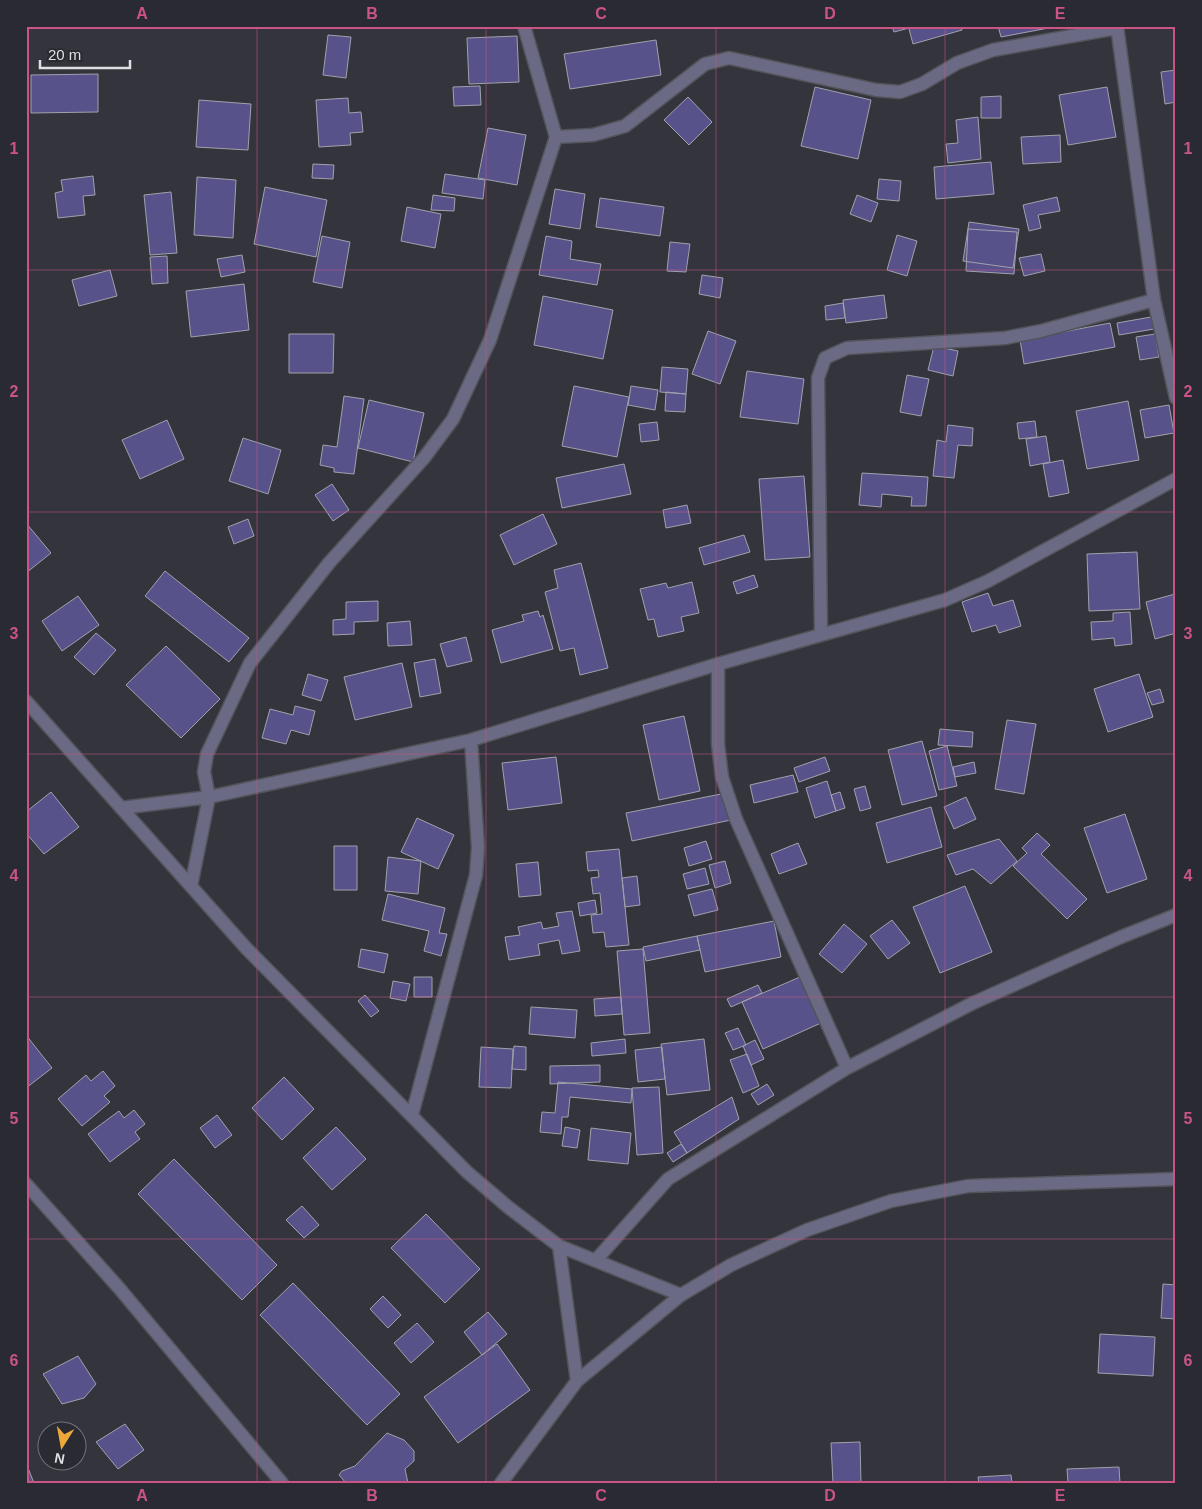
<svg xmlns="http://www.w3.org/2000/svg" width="1202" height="1509" viewBox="0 0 1202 1509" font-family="Helvetica,sans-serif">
<rect width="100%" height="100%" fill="#34343c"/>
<path fill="#57538a" stroke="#a1a1ac" d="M 892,26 L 917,26 L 894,32 Z
M 917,26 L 961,26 L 962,30 L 913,44 L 909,29 Z
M 998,26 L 1059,26 L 1001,37 Z
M 328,35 L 351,37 L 346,78 L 323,75 Z
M 517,36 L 519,82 L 469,84 L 467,38 Z
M 656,40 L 661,75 L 570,89 L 564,54 Z
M 1176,70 L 1176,102 L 1165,104 L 1161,72 Z
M 98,74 L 98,112 L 31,113 L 31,75 Z
M 480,86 L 481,105 L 454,106 L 453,87 Z
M 815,87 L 871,100 L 858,159 L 801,146 Z
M 1107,87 L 1116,137 L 1068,145 L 1059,95 Z
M 1001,96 L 1001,118 L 981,118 L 981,97 Z
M 688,97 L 712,122 L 689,145 L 664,120 Z
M 348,98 L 349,113 L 361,112 L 363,132 L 350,133 L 351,145 L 319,147 L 316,100 Z
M 199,100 L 251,104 L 248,150 L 196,147 Z
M 978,117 L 981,159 L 948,163 L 946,144 L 958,143 L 956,120 Z
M 488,128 L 526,135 L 517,185 L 478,178 Z
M 1060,135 L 1061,162 L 1023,164 L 1021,137 Z
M 991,162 L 994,194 L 936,199 L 934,167 Z
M 313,164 L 334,165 L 333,179 L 312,178 Z
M 445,174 L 485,180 L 483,199 L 442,193 Z
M 93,176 L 95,195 L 83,196 L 85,215 L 58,218 L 55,193 L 63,191 L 61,180 Z
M 197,177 L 236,180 L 233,238 L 194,235 Z
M 879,179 L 901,181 L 899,201 L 877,199 Z
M 265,187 L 327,200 L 316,257 L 254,244 Z
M 555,189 L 585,194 L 580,229 L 549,224 Z
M 171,192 L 177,253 L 150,255 L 144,195 Z
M 433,195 L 455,198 L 454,211 L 431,210 Z
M 857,195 L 878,203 L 871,222 L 850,214 Z
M 1057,197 L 1060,211 L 1038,215 L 1041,228 L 1029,231 L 1023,205 Z
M 600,198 L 664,207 L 660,236 L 596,227 Z
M 407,207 L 441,214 L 435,248 L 401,241 Z
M 969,222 L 1019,229 L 1013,268 L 963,261 Z
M 968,229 L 1017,232 L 1014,274 L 966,271 Z
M 897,235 L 917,241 L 907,276 L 887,270 Z
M 322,236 L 350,242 L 342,288 L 313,282 Z
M 546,236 L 572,241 L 570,259 L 601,264 L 597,285 L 539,275 Z
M 670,242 L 690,244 L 686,272 L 667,271 Z
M 1041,254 L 1045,271 L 1024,276 L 1019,258 Z
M 242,255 L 245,272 L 221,277 L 217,259 Z
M 167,256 L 168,283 L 152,284 L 150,257 Z
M 110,270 L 117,296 L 79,306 L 72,280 Z
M 702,275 L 723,278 L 720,298 L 699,294 Z
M 244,284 L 249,330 L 191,337 L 186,291 Z
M 884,295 L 887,318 L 846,323 L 843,300 Z
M 543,296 L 613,310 L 603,359 L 534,345 Z
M 843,303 L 845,318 L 826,320 L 825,306 Z
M 1151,317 L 1154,329 L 1119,335 L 1117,323 Z
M 1110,323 L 1115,347 L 1024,364 L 1020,340 Z
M 708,331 L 736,341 L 720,384 L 692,374 Z
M 289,334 L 334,334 L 333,373 L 289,373 Z
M 1155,334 L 1159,357 L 1140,360 L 1136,337 Z
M 934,346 L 958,351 L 953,376 L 928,370 Z
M 662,367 L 688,369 L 686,394 L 660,392 Z
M 747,371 L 804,379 L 798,424 L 740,417 Z
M 907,375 L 929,379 L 921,416 L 900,412 Z
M 574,386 L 629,397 L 617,457 L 562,446 Z
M 631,386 L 658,390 L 655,410 L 628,405 Z
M 666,392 L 686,394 L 685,412 L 665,411 Z
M 344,396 L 364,399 L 354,474 L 334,472 L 334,468 L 320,465 L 323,445 L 337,447 Z
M 369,400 L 424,413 L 413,462 L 358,448 Z
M 1128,401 L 1139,460 L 1087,469 L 1076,411 Z
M 1169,405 L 1174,433 L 1145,438 L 1140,410 Z
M 167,420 L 184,459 L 140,479 L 122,440 Z
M 1035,421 L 1037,437 L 1019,439 L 1017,423 Z
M 657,422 L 659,440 L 641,442 L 639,424 Z
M 948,425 L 973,428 L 972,446 L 958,445 L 954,478 L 933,476 L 937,440 L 946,442 Z
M 1046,436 L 1050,462 L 1030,466 L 1026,439 Z
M 243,438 L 281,450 L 268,494 L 229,481 Z
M 1063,460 L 1069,493 L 1049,497 L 1043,464 Z
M 624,464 L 631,494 L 562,508 L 556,478 Z
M 862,473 L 928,477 L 926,506 L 911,506 L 912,497 L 882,494 L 881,507 L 859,505 Z
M 804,476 L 810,557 L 765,560 L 759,479 Z
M 332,484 L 349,510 L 333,521 L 315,495 Z
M 687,505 L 691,523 L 666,528 L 663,510 Z
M 543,514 L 557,544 L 514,565 L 500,535 Z
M 248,519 L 254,536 L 234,544 L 228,527 Z
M 26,523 L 51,553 L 26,573 Z
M 744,535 L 750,552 L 704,565 L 699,548 Z
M 1137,552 L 1140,609 L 1089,611 L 1087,554 Z
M 581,563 L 608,668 L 580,675 L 574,648 L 560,651 L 545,592 L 558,588 L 554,570 Z
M 165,571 L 249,638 L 229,662 L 145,596 Z
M 754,575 L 758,587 L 737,594 L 733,582 Z
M 692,582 L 699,613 L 681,617 L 684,631 L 658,637 L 654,619 L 648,620 L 640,589 L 666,583 L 668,588 Z
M 988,593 L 993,606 L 1013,600 L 1021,626 L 999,633 L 996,625 L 972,632 L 962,602 Z
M 1175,594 L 1176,633 L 1155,639 L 1146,602 Z
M 78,596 L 99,625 L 62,651 L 42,621 Z
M 378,601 L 378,621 L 354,622 L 354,634 L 333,635 L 333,620 L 346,619 L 346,602 Z
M 538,611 L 540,617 L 543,615 L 553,649 L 501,663 L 492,630 L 524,621 L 522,615 Z
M 1130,612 L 1132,644 L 1115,646 L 1114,638 L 1092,640 L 1091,622 L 1113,621 L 1113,613 Z
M 410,621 L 412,645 L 388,646 L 387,623 Z
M 96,633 L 116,650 L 94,675 L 74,657 Z
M 466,637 L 472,661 L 447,667 L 440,644 Z
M 166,646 L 220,699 L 181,738 L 126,685 Z
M 435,659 L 441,693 L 420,697 L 414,663 Z
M 402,663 L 412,707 L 355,720 L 344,677 Z
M 308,674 L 328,680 L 321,701 L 302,695 Z
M 1139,674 L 1153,717 L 1108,732 L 1094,689 Z
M 1160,689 L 1164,702 L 1152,705 L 1147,693 Z
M 295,706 L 315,711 L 309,735 L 291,730 L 286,744 L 262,738 L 270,709 L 293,715 Z
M 684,716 L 700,791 L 659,800 L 643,725 Z
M 1007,720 L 1036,724 L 1024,794 L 995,789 Z
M 940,729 L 973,732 L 972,747 L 938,745 Z
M 922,741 L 937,796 L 902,805 L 888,750 Z
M 947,746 L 957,786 L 939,790 L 929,751 Z
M 556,757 L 562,803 L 508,810 L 502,763 Z
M 825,757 L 830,771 L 799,782 L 794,768 Z
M 974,762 L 976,773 L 955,777 L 953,767 Z
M 793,775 L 798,792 L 754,803 L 750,785 Z
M 827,781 L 836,811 L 815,818 L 806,788 Z
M 865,786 L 871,808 L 860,811 L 854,789 Z
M 51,792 L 79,827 L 44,854 L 26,833 L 26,812 Z
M 840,792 L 845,808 L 836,811 L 831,795 Z
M 726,793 L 731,820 L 632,841 L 626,813 Z
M 966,797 L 976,819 L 954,829 L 944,807 Z
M 931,807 L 942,847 L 887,863 L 876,823 Z
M 1125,814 L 1147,879 L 1107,893 L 1084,828 Z
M 417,818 L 454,835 L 438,869 L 401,852 Z
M 1037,833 L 1050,845 L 1041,854 L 1087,899 L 1067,919 L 1013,866 L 1027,853 L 1022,848 Z
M 999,839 L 1017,861 L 991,884 L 973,869 L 956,875 L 947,855 Z
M 706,841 L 712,859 L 689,866 L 684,848 Z
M 798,843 L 807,864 L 779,874 L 771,854 Z
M 334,846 L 357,846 L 357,890 L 334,890 Z
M 619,849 L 629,945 L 606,947 L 604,932 L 593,933 L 591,915 L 602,914 L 600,893 L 593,894 L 591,878 L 599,877 L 598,870 L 588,871 L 586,852 Z
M 388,857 L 421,861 L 418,894 L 385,891 Z
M 725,861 L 731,883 L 715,888 L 709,865 Z
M 538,862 L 541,895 L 519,897 L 516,864 Z
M 705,868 L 709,884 L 687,889 L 683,874 Z
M 637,876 L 640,905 L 625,907 L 622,878 Z
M 965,886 L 992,952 L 940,973 L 913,907 Z
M 712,889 L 718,910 L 694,916 L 688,895 Z
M 388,894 L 445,908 L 439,933 L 447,934 L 441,956 L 424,951 L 429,931 L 382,920 Z
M 595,900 L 597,913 L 580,916 L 578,903 Z
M 572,911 L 580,951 L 562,954 L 559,940 L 538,944 L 540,955 L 509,960 L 505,937 L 520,935 L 518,927 L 541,922 L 543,929 L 559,926 L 556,913 Z
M 892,920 L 910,943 L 888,959 L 870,936 Z
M 774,921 L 781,957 L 705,972 L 697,936 Z
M 844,924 L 867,944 L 842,973 L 819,954 Z
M 697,936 L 700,950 L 646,961 L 643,947 Z
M 361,949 L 388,954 L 384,973 L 358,967 Z
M 643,949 L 650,1033 L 624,1035 L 617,951 Z
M 414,977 L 432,977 L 432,997 L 414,997 Z
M 800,977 L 821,1023 L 763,1049 L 742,1002 Z
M 393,981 L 410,984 L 406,1001 L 390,998 Z
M 758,985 L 762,993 L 731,1007 L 727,999 Z
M 365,995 L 379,1011 L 371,1017 L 358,1001 Z
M 621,997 L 622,1014 L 595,1016 L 594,999 Z
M 531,1007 L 577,1010 L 575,1038 L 529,1034 Z
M 738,1028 L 746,1045 L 733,1050 L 725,1033 Z
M 26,1035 L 52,1068 L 26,1088 Z
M 625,1039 L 626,1053 L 592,1056 L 591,1043 Z
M 704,1039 L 710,1090 L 667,1095 L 661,1044 Z
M 755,1040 L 764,1059 L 751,1065 L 743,1046 Z
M 514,1046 L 526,1047 L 526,1070 L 512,1069 Z
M 481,1047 L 513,1049 L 511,1088 L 479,1087 Z
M 662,1047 L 665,1079 L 638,1082 L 635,1050 Z
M 747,1054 L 759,1086 L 743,1093 L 730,1060 Z
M 600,1065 L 600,1082 L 550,1084 L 550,1066 Z
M 103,1071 L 115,1086 L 104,1096 L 110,1102 L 82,1126 L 58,1099 L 86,1075 L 91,1081 Z
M 284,1077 L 314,1109 L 282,1140 L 252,1108 Z
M 558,1082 L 632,1089 L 631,1103 L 570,1097 L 568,1117 L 562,1117 L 561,1134 L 540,1132 L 542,1112 L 555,1113 Z
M 767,1084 L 774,1095 L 758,1105 L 751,1094 Z
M 659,1087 L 663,1153 L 637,1155 L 632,1088 Z
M 732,1097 L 739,1119 L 687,1153 L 674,1132 Z
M 134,1110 L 145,1124 L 135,1132 L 140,1139 L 110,1162 L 88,1134 L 119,1111 L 124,1118 Z
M 217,1115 L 232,1135 L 215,1148 L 200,1128 Z
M 336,1127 L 366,1159 L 332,1190 L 303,1158 Z
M 565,1127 L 580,1130 L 577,1148 L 562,1146 Z
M 591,1128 L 631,1133 L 628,1164 L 588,1160 Z
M 681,1144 L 687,1153 L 673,1162 L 667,1153 Z
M 174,1159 L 277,1265 L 242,1300 L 138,1194 Z
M 302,1206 L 319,1225 L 304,1238 L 286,1220 Z
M 426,1214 L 480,1269 L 445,1303 L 391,1248 Z
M 293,1283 L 400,1394 L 367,1425 L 260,1315 Z
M 1163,1284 L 1176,1285 L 1176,1319 L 1161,1318 Z
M 383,1296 L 401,1315 L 388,1328 L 370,1309 Z
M 488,1312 L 507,1334 L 482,1355 L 464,1332 Z
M 417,1323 L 434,1342 L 411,1363 L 394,1343 Z
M 1100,1334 L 1155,1337 L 1153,1376 L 1098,1373 Z
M 497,1344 L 530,1390 L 458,1443 L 424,1397 Z
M 78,1356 L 96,1384 L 84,1398 L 62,1404 L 43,1374 Z
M 125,1424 L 144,1450 L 118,1469 L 96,1442 Z
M 387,1433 L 404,1440 L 414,1451 L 414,1461 L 405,1469 L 408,1483 L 346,1483 L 339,1475 L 342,1471 L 355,1466 Z
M 860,1442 L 861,1483 L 833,1483 L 831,1443 Z
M 26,1463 L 34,1483 L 26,1483 Z
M 1119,1467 L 1120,1483 L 1068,1483 L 1067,1469 Z
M 1011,1475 L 1012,1483 L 979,1483 L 978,1477 Z"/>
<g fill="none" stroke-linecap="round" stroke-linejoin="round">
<g stroke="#53535a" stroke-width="15">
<path id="minor" d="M 1117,26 L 1154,300 L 1176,398
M 556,137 L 593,135 L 625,126 L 705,64 L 729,58 L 876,90 L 900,92 L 922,84 L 957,63 L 993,50 L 1117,28
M 821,635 L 818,378 L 825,358 L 847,348 L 1005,338 L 1041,331 L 1154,300
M 718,664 L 718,744 L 722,777 L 736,819 L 847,1068
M 26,701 L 246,948 L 467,1172 L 508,1207 L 559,1246 L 681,1295
M 121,808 L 209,797 L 471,740 L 718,664 L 945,600 L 988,581 L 1176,479
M 191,886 L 209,797 L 204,772 L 207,754 L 250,663 L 329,563 L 424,458 L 453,419 L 490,340 L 556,137 L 524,26
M 412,1115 L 476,875 L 478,847 L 471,740
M 26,1184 L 119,1288 L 282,1483
M 559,1246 L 577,1381
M 596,1260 L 668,1179 L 847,1068 L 973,1003 L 1121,937 L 1176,915
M 501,1483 L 577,1381 L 681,1295 L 731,1265 L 807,1230 L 891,1201 L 968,1186 L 1176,1179"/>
</g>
<use href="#minor" stroke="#6b6a84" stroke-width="12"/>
</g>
<path fill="none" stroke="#cb5484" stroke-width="1" stroke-opacity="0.55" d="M 257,26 L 257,1483M 486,26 L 486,1483M 716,26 L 716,1483M 945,26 L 945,1483M 26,270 L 1176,270M 26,512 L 1176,512M 26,754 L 1176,754M 26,997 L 1176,997M 26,1239 L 1176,1239"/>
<rect width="1202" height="1509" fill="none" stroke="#2a2a32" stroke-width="55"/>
<g transform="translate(62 1446) rotate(191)"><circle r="24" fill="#2a2a32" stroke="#72727a"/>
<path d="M0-4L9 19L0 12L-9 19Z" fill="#eca93a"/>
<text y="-8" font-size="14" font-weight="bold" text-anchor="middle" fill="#dfdfe5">N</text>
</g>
<path d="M40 60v8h90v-8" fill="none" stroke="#dfdfe5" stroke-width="2.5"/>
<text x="48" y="60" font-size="15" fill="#dfdfe5" stroke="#2a2a32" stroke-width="4" paint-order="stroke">20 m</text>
<rect x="28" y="28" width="1146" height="1454" fill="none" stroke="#cb5484" stroke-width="2"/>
<g font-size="16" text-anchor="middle" font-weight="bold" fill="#cb5484">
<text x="142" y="19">A</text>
<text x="372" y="19">B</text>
<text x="601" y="19">C</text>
<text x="830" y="19">D</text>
<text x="1060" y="19">E</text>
<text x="14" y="154">1</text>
<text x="1188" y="154">1</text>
<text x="14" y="397">2</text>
<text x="1188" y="397">2</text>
<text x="14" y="639">3</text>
<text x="1188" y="639">3</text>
<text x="14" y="881">4</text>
<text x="1188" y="881">4</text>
<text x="14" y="1124">5</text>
<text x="1188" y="1124">5</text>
<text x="14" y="1366">6</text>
<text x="1188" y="1366">6</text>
<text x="142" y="1501">A</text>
<text x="372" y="1501">B</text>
<text x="601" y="1501">C</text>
<text x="830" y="1501">D</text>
<text x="1060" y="1501">E</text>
</g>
</svg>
